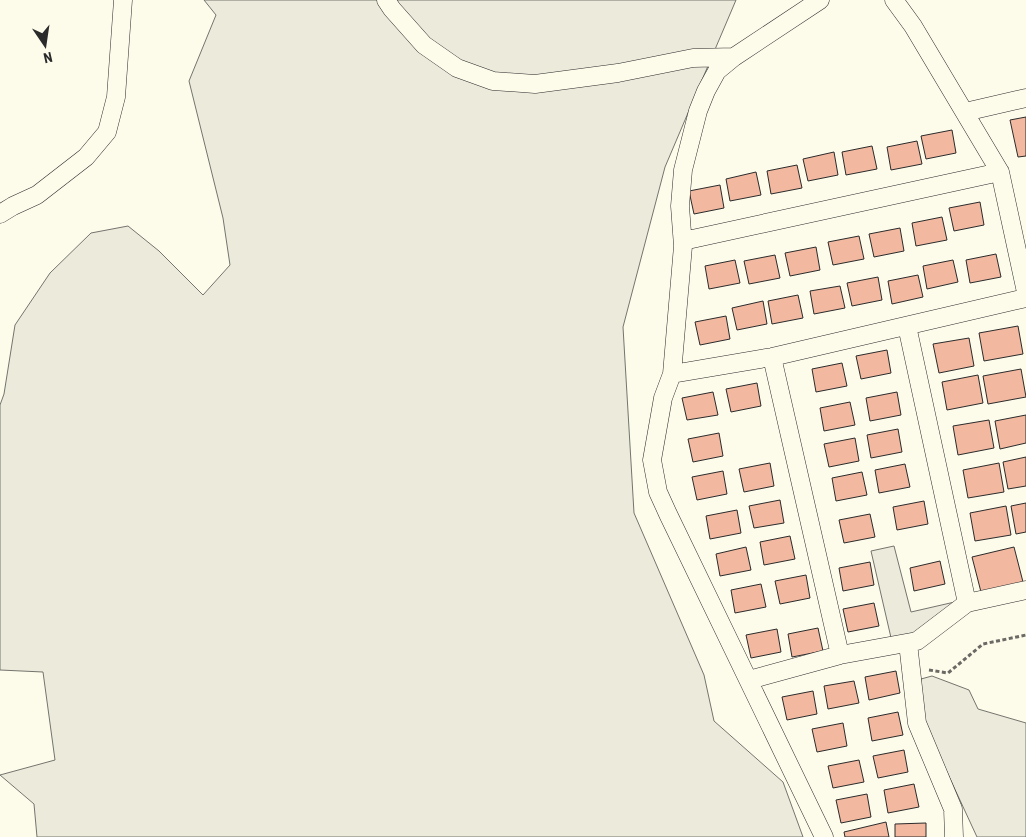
<svg xmlns="http://www.w3.org/2000/svg" width="1026" height="837" viewBox="0 0 1026 837" font-family="'Roboto Condensed',sans-serif">
<rect width="100%" height="100%" fill="#fdfbea"/>
<path fill="#ecebdb" stroke="#74746e" d="M 204,0 L 736,0 L 665,167 L 623,327 L 634,513 L 704,675 L 714,721 L 783,782 L 803,837 L 37,837 L 34,804 L 0,775 L 55,760 L 43,672 L 0,670 L 0,405 L 4,394 L 15,325 L 50,273 L 91,233 L 128,226 L 159,251 L 203,295 L 230,265 L 223,218 L 189,81 L 216,15 Z
M 894,546 L 911,612 L 959,601 L 917,637 L 892,642 L 871,551 Z
M 932,676 L 969,690 L 978,709 L 1026,723 L 1026,837 L 977,837 L 922,718 L 921,679 Z"/>
<path fill="#f2b8a0" stroke="#2b2b2b" d="M 1026,117 L 1026,156 L 1018,157 L 1010,120 Z
M 952,130 L 956,153 L 926,159 L 921,136 Z
M 917,141 L 922,164 L 891,170 L 887,147 Z
M 872,146 L 877,169 L 846,175 L 842,152 Z
M 834,152 L 838,175 L 808,181 L 803,159 Z
M 797,165 L 802,188 L 771,194 L 767,171 Z
M 756,172 L 761,195 L 730,201 L 726,179 Z
M 720,185 L 724,208 L 694,214 L 689,191 Z
M 980,202 L 984,225 L 954,231 L 949,208 Z
M 942,217 L 947,240 L 916,246 L 912,223 Z
M 900,228 L 904,251 L 874,257 L 869,234 Z
M 859,236 L 864,259 L 833,265 L 828,242 Z
M 816,247 L 820,270 L 790,276 L 785,253 Z
M 996,254 L 1001,277 L 970,283 L 966,260 Z
M 775,255 L 780,278 L 749,284 L 744,261 Z
M 735,260 L 740,283 L 709,289 L 705,266 Z
M 953,260 L 958,282 L 927,289 L 923,266 Z
M 918,275 L 923,297 L 892,304 L 888,281 Z
M 878,277 L 882,300 L 852,306 L 847,283 Z
M 840,286 L 845,308 L 814,314 L 810,291 Z
M 798,295 L 803,318 L 772,324 L 768,301 Z
M 763,301 L 767,324 L 737,330 L 732,308 Z
M 726,316 L 730,339 L 700,345 L 695,322 Z
M 1018,326 L 1023,354 L 984,361 L 979,333 Z
M 969,338 L 974,366 L 939,373 L 933,344 Z
M 887,350 L 891,373 L 861,379 L 856,356 Z
M 842,363 L 847,386 L 816,392 L 812,369 Z
M 1021,369 L 1026,397 L 988,404 L 983,376 Z
M 978,375 L 983,403 L 947,410 L 942,382 Z
M 757,383 L 761,406 L 731,412 L 726,389 Z
M 713,392 L 718,415 L 687,420 L 682,398 Z
M 897,392 L 901,415 L 870,421 L 866,398 Z
M 850,402 L 855,425 L 824,431 L 820,408 Z
M 1026,415 L 1026,443 L 1000,449 L 995,421 Z
M 989,420 L 994,448 L 958,455 L 953,426 Z
M 898,429 L 902,452 L 871,458 L 867,435 Z
M 719,433 L 723,456 L 693,462 L 688,439 Z
M 855,438 L 859,461 L 829,467 L 824,444 Z
M 1026,457 L 1026,486 L 1008,489 L 1003,462 Z
M 770,463 L 774,486 L 744,492 L 739,469 Z
M 999,463 L 1004,492 L 968,498 L 963,470 Z
M 905,464 L 910,487 L 879,493 L 875,470 Z
M 723,471 L 727,494 L 697,500 L 692,477 Z
M 862,472 L 867,495 L 836,501 L 832,478 Z
M 780,500 L 784,523 L 754,528 L 749,506 Z
M 924,501 L 928,524 L 897,530 L 893,507 Z
M 1026,503 L 1026,532 L 1016,534 L 1011,506 Z
M 1006,506 L 1011,535 L 975,541 L 970,513 Z
M 737,510 L 741,533 L 710,539 L 706,516 Z
M 870,514 L 875,537 L 844,543 L 839,520 Z
M 790,536 L 795,559 L 764,565 L 760,542 Z
M 746,547 L 751,570 L 720,576 L 716,554 Z
M 1014,547 L 1023,582 L 981,592 L 972,557 Z
M 940,561 L 945,584 L 914,591 L 910,568 Z
M 870,562 L 874,585 L 843,591 L 839,568 Z
M 806,575 L 810,598 L 780,604 L 775,581 Z
M 761,584 L 766,607 L 735,613 L 731,590 Z
M 874,603 L 879,626 L 848,632 L 843,609 Z
M 818,628 L 823,651 L 792,657 L 788,634 Z
M 777,629 L 781,652 L 751,658 L 746,635 Z
M 896,671 L 900,693 L 869,700 L 865,677 Z
M 854,681 L 859,703 L 828,709 L 824,686 Z
M 813,691 L 817,714 L 787,720 L 782,697 Z
M 898,712 L 903,735 L 872,741 L 868,718 Z
M 843,723 L 847,746 L 817,752 L 812,729 Z
M 904,750 L 908,772 L 878,778 L 873,756 Z
M 859,760 L 864,782 L 833,788 L 828,766 Z
M 914,784 L 919,807 L 888,813 L 884,790 Z
M 867,794 L 871,817 L 841,823 L 836,800 Z
M 886,822 L 889,837 L 845,837 L 844,832 Z
M 926,823 L 926,837 L 895,837 L 895,824 Z"/>
<g fill="none" stroke-linecap="round" stroke-linejoin="round">
<g stroke="#2b2b2b" stroke-width="19">
<path id="street" d="M 386,0 L 392,9 L 424,45 L 457,68 L 493,81 L 535,84 L 618,73 L 693,58 L 734,57
M 820,0 L 734,57 L 717,71 L 706,91 L 698,111 L 683,170 L 680,206 L 683,246 L 672,374 L 663,398 L 652,460 L 658,492 L 668,514 L 824,837
M 894,0 L 913,26 L 1000,172 L 1026,292
M 965,112 L 1026,98
M 0,214 L 13,206 L 37,195 L 86,157 L 107,132 L 116,97 L 123,0
M 683,241 L 1000,172
M 907,326 L 967,603
M 772,357 L 840,655
M 672,374 L 772,357 L 1026,298
M 908,643 L 917,723 L 953,809 L 954,837
M 749,680 L 840,655 L 917,641 L 967,603 L 1026,590"/>
</g>
<path stroke="#6a6964" stroke-width="3" stroke-dasharray="4 2.5" stroke-linecap="butt" d="M 929,670 L 948,673 L 983,644 L 1026,635"/>
<use href="#street" stroke="#fdfbea" stroke-width="18"/>
</g>
<g transform="translate(45 45) rotate(167)" stroke="#fdfbea" stroke-width="4" paint-order="stroke">
<path d="M0-4L9 19L0 12L-9 19Z" fill="#2b2b2b"/>
<text y="-8" font-size="14" font-weight="bold" text-anchor="middle" fill="#2b2b2b">N</text>
</g>
</svg>
